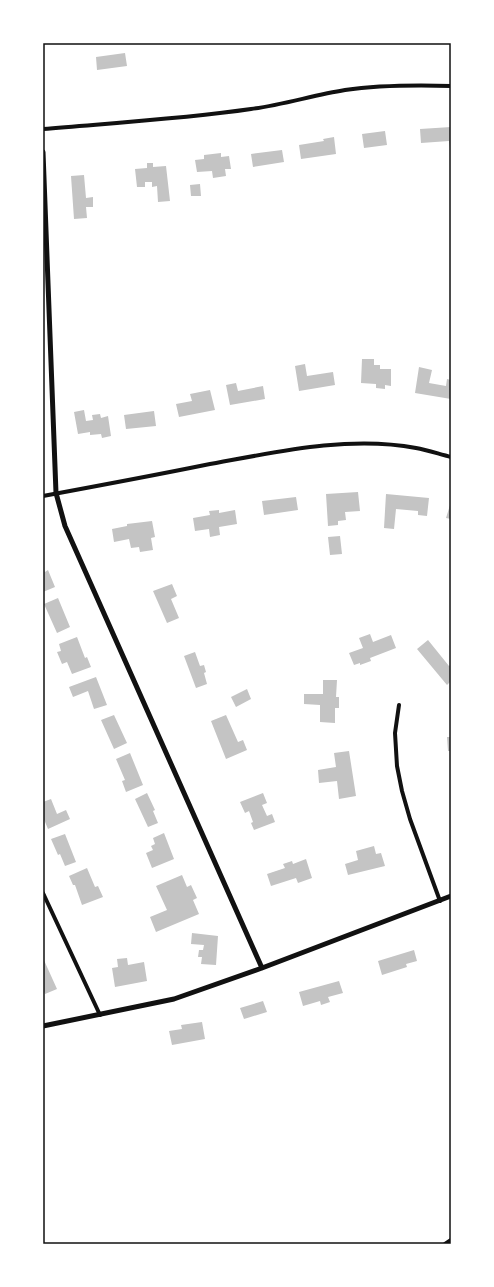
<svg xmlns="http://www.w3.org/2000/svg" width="494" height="1287" viewBox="0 0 494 1287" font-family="'Source Serif 4',serif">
<rect width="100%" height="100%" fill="#fff"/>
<path fill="#c4c4c4" d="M 125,53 L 127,66 L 97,70 L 96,57 Z
M 451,127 L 451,148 L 450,148 L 449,141 L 421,143 L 420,129 Z
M 385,131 L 387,145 L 364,148 L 362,134 Z
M 334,137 L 336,154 L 301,159 L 299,145 L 324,141 L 323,139 Z
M 282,150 L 284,162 L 253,167 L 251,154 Z
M 221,153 L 221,157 L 229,156 L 231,169 L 225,169 L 226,176 L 213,178 L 212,171 L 197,172 L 195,160 L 204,159 L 204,155 Z
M 147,163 L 153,163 L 153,167 L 166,166 L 170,201 L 158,202 L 157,186 L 152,187 L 152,182 L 145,182 L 145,187 L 137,187 L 135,169 L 147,168 Z
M 84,175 L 86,198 L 93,197 L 93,207 L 86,207 L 87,218 L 74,219 L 71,176 Z
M 200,184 L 201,196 L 191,196 L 190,185 Z
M 362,359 L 374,359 L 374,365 L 380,365 L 380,369 L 391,369 L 391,386 L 385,385 L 385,389 L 376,388 L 376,384 L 361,383 Z
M 305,364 L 307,376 L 333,372 L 335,385 L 299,391 L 295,366 Z
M 419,367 L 432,370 L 429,383 L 446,386 L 447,379 L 451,380 L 451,399 L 415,393 Z
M 236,383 L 238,391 L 263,386 L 265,399 L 230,405 L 226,385 Z
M 210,390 L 215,410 L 179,417 L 176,404 L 192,401 L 190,394 Z
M 84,410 L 86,421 L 93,420 L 92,415 L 100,414 L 101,418 L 108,416 L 111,436 L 102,438 L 101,434 L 90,435 L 90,432 L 78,434 L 74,412 Z
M 154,411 L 156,426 L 126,429 L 124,415 Z
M 358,492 L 360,511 L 345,512 L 346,520 L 338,521 L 338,525 L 328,526 L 326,494 Z
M 386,494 L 429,498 L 427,516 L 418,515 L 418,511 L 396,509 L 394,529 L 384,528 Z
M 296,497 L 298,510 L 264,515 L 262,501 Z
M 451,502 L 451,519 L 446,518 Z
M 219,510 L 219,513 L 235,510 L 237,524 L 219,527 L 220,535 L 210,537 L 209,529 L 195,531 L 193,518 L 210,515 L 209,511 Z
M 152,521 L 155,537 L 151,538 L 153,550 L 140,552 L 139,547 L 131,548 L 129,539 L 114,542 L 112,529 L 127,526 L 127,524 Z
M 340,536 L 342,554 L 330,555 L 328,537 Z
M 43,567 L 45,572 L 48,570 L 55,587 L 43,592 Z
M 172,584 L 177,596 L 171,599 L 179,618 L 167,623 L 153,591 Z
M 58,598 L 70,627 L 57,633 L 44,604 Z
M 370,634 L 373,642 L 391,635 L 396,648 L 370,658 L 371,661 L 360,665 L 360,663 L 354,665 L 349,653 L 363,648 L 359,638 Z
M 77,637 L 85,658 L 87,657 L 91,667 L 72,674 L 67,662 L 62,664 L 57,652 L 61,651 L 59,644 Z
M 428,640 L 449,666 L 451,665 L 451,681 L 447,685 L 417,649 Z
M 195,652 L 200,666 L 204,665 L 206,672 L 204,673 L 207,684 L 196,688 L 184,656 Z
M 96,677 L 107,705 L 94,709 L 88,691 L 73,697 L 69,687 Z
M 323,680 L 337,680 L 336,697 L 339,697 L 339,708 L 335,708 L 335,723 L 320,722 L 320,705 L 304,704 L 304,694 L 323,694 Z
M 247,689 L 251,699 L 236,707 L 231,697 Z
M 114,715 L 127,743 L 114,749 L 101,720 Z
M 226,715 L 238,742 L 243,740 L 247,750 L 226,759 L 211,721 Z
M 447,737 L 451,737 L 451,751 L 448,751 Z
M 349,751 L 356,796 L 339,799 L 337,781 L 319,783 L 318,770 L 336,767 L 334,753 Z
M 130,753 L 143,785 L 126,792 L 122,781 L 125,780 L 116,759 Z
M 147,793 L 155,810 L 153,811 L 158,823 L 148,827 L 135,799 Z
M 263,793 L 267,803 L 262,805 L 267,816 L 272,814 L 275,822 L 254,830 L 251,823 L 253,822 L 249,811 L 245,813 L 240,802 Z
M 51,799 L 57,814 L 66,810 L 70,819 L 48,829 L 43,817 L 43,802 Z
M 164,833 L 174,859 L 152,868 L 146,853 L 153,850 L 151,846 L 155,844 L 153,838 Z
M 65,834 L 76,862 L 65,866 L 60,854 L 58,855 L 51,839 Z
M 374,846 L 376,854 L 381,853 L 385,866 L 348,875 L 345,864 L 358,860 L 356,851 Z
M 306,859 L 312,878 L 298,883 L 296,878 L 271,886 L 267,874 L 285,868 L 283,864 L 292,861 L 293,864 Z
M 87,868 L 95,887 L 98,886 L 103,897 L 82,905 L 75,885 L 73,885 L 69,876 Z
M 182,875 L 187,887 L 191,885 L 197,898 L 193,900 L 199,914 L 156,932 L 150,917 L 167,910 L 156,886 Z
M 192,933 L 218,936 L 216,965 L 201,964 L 202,957 L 198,957 L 199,950 L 203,950 L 204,945 L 191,944 Z
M 414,950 L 417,961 L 406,964 L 407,967 L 382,975 L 378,961 Z
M 43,958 L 57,989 L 45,994 L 43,989 Z
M 127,958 L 128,965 L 144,962 L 147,981 L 115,987 L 112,968 L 118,967 L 117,959 Z
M 339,981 L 343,993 L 328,997 L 330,1002 L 321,1005 L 320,1001 L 303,1006 L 299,992 Z
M 263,1001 L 267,1012 L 244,1019 L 240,1008 Z
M 202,1022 L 205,1039 L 172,1045 L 169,1031 L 182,1029 L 181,1025 Z"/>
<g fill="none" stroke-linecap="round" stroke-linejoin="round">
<path stroke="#111" stroke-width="1.5" d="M 451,1148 L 451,1149"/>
<path stroke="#111" stroke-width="4" d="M 43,129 C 112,123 182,119 251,109 C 282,105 314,95 345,90 C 380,85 416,85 451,86
M 43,496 C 97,486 151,476 205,465 C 272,453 347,435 416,448 C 427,450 439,454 451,457
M 399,705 L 395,733 L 397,766 L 402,791 L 410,819 L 440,901
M 43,893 L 100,1015
M 445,1244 L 451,1240"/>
<path stroke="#111" stroke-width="5" d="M 43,152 L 56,493 L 65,526 L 262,968
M 43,1026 L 174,999 L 262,968 L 451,896"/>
</g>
<rect width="494" height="1287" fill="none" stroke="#ffffff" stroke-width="88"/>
<rect x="44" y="44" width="406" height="1199" fill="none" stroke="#111" stroke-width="1.5"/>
</svg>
